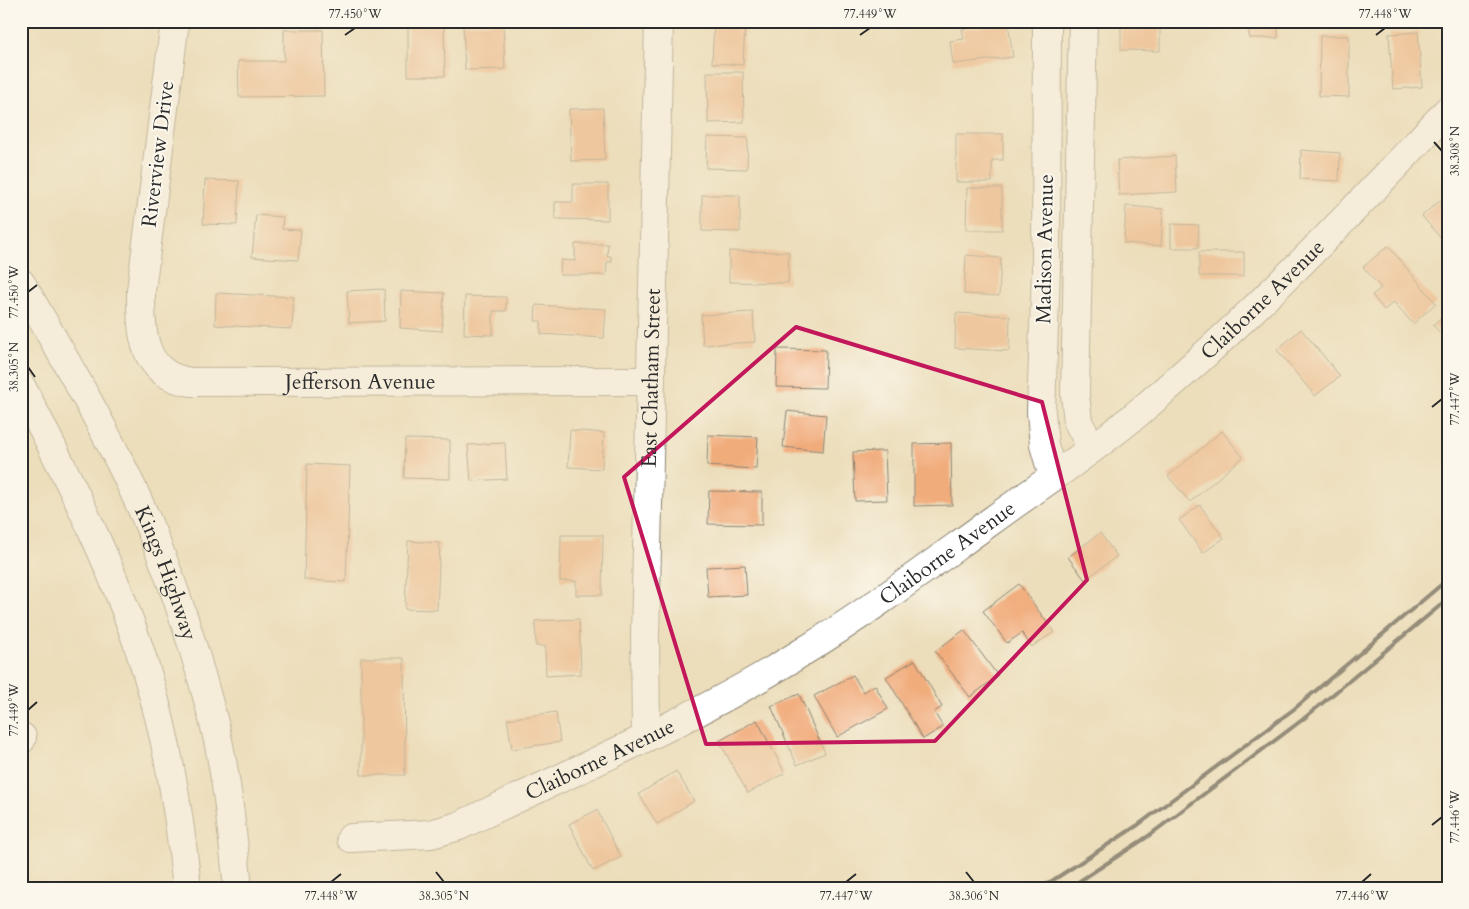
<svg xmlns="http://www.w3.org/2000/svg" width="1469" height="909" viewBox="0 0 1469 909" font-family="Cardo,serif">
<rect width="100%" height="100%" fill="#fbf7ec"/>
<filter id="ink" filterUnits="userSpaceOnUse"><feTurbulence type="fractalNoise" baseFrequency=".02" numOctaves="2"/><feDisplacementMap in="SourceGraphic" scale="10" xChannelSelector="R" yChannelSelector="G"/><feConvolveMatrix kernelMatrix="1 2 1 2 8 2 1 2 1" color-interpolation-filters="sRGB"/></filter>
<filter id="wash" filterUnits="userSpaceOnUse"><feTurbulence type="fractalNoise" baseFrequency=".0096" numOctaves="4" result="noise"/><feDisplacementMap in="SourceGraphic" scale="20" xChannelSelector="R" yChannelSelector="G"/><feGaussianBlur stdDeviation="1.12" result="paint"/><feColorMatrix in="noise" values="0 0 0 0 0 0 0 0 0 0 0 0 0 0 0 0 0 1.4 0 .05"/><feComposite in="paint" operator="in"/></filter>
<g filter="url(#wash)">
<rect width="100%" height="100%" fill="#ecdebb"/>
<g id="blocks">
<path fill="#f1ac7c" d="M 714,21 L 745,22 L 743,65 L 712,63 Z
M 1121,21 L 1160,21 L 1160,51 L 1121,50 Z
M 1249,21 L 1278,21 L 1278,38 L 1249,38 Z
M 503,23 L 505,69 L 465,70 L 463,24 Z
M 1008,23 L 1013,57 L 953,64 L 950,41 L 964,39 L 962,29 Z
M 444,25 L 445,76 L 408,76 L 408,26 Z
M 284,30 L 323,30 L 324,96 L 239,97 L 238,61 L 284,61 Z
M 1418,32 L 1422,87 L 1393,89 L 1389,34 Z
M 1320,36 L 1349,36 L 1349,97 L 1319,96 Z
M 707,72 L 743,72 L 744,122 L 708,123 Z
M 603,108 L 605,160 L 571,161 L 569,109 Z
M 956,134 L 1003,134 L 1003,160 L 992,160 L 992,182 L 956,182 Z
M 707,137 L 748,138 L 747,169 L 706,168 Z
M 1301,150 L 1340,153 L 1339,181 L 1300,179 Z
M 1175,156 L 1177,192 L 1119,195 L 1117,160 Z
M 205,180 L 239,181 L 237,225 L 203,224 Z
M 573,184 L 608,184 L 608,220 L 555,219 L 555,202 L 573,202 Z
M 967,188 L 1002,188 L 1002,230 L 966,230 Z
M 702,195 L 740,195 L 740,232 L 702,231 Z
M 1446,195 L 1448,197 L 1448,247 L 1422,216 Z
M 1126,206 L 1163,209 L 1161,246 L 1124,243 Z
M 256,215 L 283,217 L 282,229 L 301,230 L 298,260 L 252,257 Z
M 1171,224 L 1199,225 L 1198,248 L 1171,248 Z
M 575,244 L 608,244 L 607,256 L 611,256 L 612,262 L 607,262 L 606,275 L 560,275 L 561,260 L 575,261 Z
M 1388,246 L 1436,303 L 1413,324 L 1394,302 L 1384,310 L 1372,295 L 1381,288 L 1363,267 Z
M 729,251 L 789,252 L 788,283 L 729,282 Z
M 1199,252 L 1244,252 L 1244,276 L 1199,276 Z
M 966,255 L 1001,258 L 999,296 L 964,294 Z
M 384,289 L 385,321 L 349,323 L 347,291 Z
M 401,291 L 444,293 L 442,331 L 400,328 Z
M 216,293 L 294,297 L 292,329 L 215,325 Z
M 465,296 L 506,297 L 506,311 L 493,311 L 493,335 L 464,334 Z
M 536,305 L 606,309 L 604,338 L 541,334 L 541,321 L 535,321 Z
M 1448,311 L 1448,342 L 1433,325 Z
M 753,312 L 755,342 L 703,345 L 701,315 Z
M 956,313 L 1010,316 L 1009,351 L 955,348 Z
M 1301,329 L 1340,376 L 1315,396 L 1277,350 Z
M 777,349 L 826,350 L 825,388 L 776,387 Z
M 787,411 L 826,415 L 823,451 L 783,447 Z
M 570,430 L 604,433 L 602,469 L 568,467 Z
M 1222,431 L 1243,457 L 1190,502 L 1168,476 Z
M 708,435 L 758,437 L 756,469 L 707,466 Z
M 405,439 L 450,440 L 450,479 L 404,478 Z
M 505,443 L 507,479 L 471,481 L 468,445 Z
M 951,443 L 952,505 L 914,506 L 914,444 Z
M 885,451 L 887,500 L 855,501 L 853,452 Z
M 307,464 L 350,466 L 346,582 L 304,580 Z
M 709,491 L 762,492 L 762,525 L 708,524 Z
M 1200,505 L 1224,538 L 1203,553 L 1179,520 Z
M 1100,533 L 1117,556 L 1085,580 L 1068,557 Z
M 561,535 L 603,535 L 602,595 L 576,595 L 576,581 L 560,581 Z
M 408,541 L 440,543 L 437,610 L 405,609 Z
M 745,565 L 747,595 L 708,597 L 706,567 Z
M 1019,584 L 1054,632 L 1032,647 L 1022,633 L 1007,643 L 983,611 Z
M 579,619 L 581,674 L 546,676 L 545,646 L 536,646 L 535,621 Z
M 964,630 L 998,676 L 970,697 L 935,651 Z
M 361,658 L 404,658 L 405,775 L 361,775 Z
M 915,660 L 942,707 L 934,712 L 943,727 L 923,739 L 886,677 Z
M 853,675 L 863,692 L 875,685 L 888,709 L 837,737 L 814,696 Z
M 799,694 L 825,753 L 797,765 L 771,706 Z
M 556,712 L 560,742 L 512,749 L 507,719 Z
M 757,720 L 785,773 L 748,793 L 719,741 Z
M 676,771 L 694,801 L 657,824 L 639,794 Z
M 597,810 L 621,857 L 593,871 L 569,824 Z"/>
</g>
</g>
<g filter="url(#ink)">
<use href="#blocks" fill-opacity="0" stroke="#8c8473" stroke-width="1"/>
<g fill="none" stroke-linecap="round" stroke-linejoin="round">
<g stroke="#8c8473" stroke-width="30">
<g id="minor">
<path id="s1" d="M 175,21 L 141,291 C 141,332 141,375 191,382 L 651,381"/>
<path d="M 1047,21 L 1046,269 L 1041,412 L 1044,445 L 1053,476"/>
<path d="M 1083,21 L 1075,394 L 1078,422 L 1092,448"/>
<path id="s2" d="M 646,736 L 645,636 L 659,21"/>
<path d="M 21,740 L 22,737"/>
<path id="s3" d="M 351,838 L 431,834 L 459,826 C 573,771 693,721 801,653 C 868,612 930,565 994,519 C 1042,484 1093,451 1138,413 C 1249,320 1349,216 1448,110"/>
</g>
</g>
<g stroke="#8c8473" stroke-width="30">
<g id="primary">
<path id="s4" d="M 21,283 C 73,373 126,463 163,560 C 183,612 199,665 213,719 C 227,774 232,831 238,888"/>
<path d="M 21,386 C 70,481 119,577 149,680 C 169,747 180,818 187,888"/>
</g>
</g>
<use href="#minor" stroke="#fff" stroke-width="28"/>
<use href="#primary" stroke="#fff" stroke-width="28"/>
<path stroke="#2b2b2b" stroke-width="4" d="M 1041,888 L 1138,825 L 1294,709 L 1448,579
M 1069,888 L 1147,837 L 1302,720 L 1448,599"/>
</g>
</g>
<path d="M0 0H1469V909H0ZM 796,327 L 1042,402 L 1087,580 L 935,741 L 706,744 L 624,477 Z" fill="#ecdebb" fill-opacity=".55" fill-rule="evenodd"/>
<path fill="none" stroke="#c2185b" stroke-width="4" stroke-linejoin="round" d="M 796,327 L 1042,402 L 1087,580 L 935,741 L 706,744 L 624,477 Z"/>
<path fill="none" stroke="#2b2b2b" stroke-width="2" d="M 345,35 L 355,28M 860,35 L 870,28M 1376,35 L 1385,28M 1434,142 L 1442,151M 28,292 L 37,285M 28,367 L 35,377M 1432,407 L 1442,399M 28,710 L 37,702M 1432,825 L 1442,817M 436,872 L 444,882M 966,872 L 974,882M 331,882 L 341,874M 846,882 L 856,874M 1362,882 L 1371,874"/>
<g text-anchor="middle" dominant-baseline="central" stroke-width="4" stroke-linejoin="round" paint-order="stroke">
<g font-size="21" fill="#2b2b2b" stroke="#fbf7ec">
<text transform="translate(158 154) rotate(-83)">Riverview Drive</text>
<text transform="translate(1045 249) rotate(-89)">Madison Avenue</text>
<text stroke="none"><textPath href="#s3" startOffset="1075">Claiborne Avenue</textPath></text>
<text stroke="none"><textPath href="#s2" startOffset="358">East Chatham Street</textPath></text>
<text stroke="none"><textPath href="#s1" startOffset="558">Jefferson Avenue</textPath></text>
<text stroke="none"><textPath href="#s3" startOffset="670">Claiborne Avenue</textPath></text>
<text stroke="none"><textPath href="#s4" startOffset="325">Kings Highway</textPath></text>
<text stroke="none"><textPath href="#s3" startOffset="265">Claiborne Avenue</textPath></text>
</g>
</g>
<rect width="1469" height="909" fill="none" stroke="#fbf7ec" stroke-width="55"/>
<rect x="28" y="28" width="1414" height="854" fill="none" stroke="#2b2b2b" stroke-width="2"/>
<g font-size="12" text-anchor="middle" fill="#2b2b2b">
<text x="355" y="18">77.450°W</text>
<text x="870" y="18">77.449°W</text>
<text x="1385" y="18">77.448°W</text>
<text transform="translate(1455 151) rotate(-90)" y="4">38.308°N</text>
<text transform="translate(14 292) rotate(-90)" y="4">77.450°W</text>
<text transform="translate(14 367) rotate(-90)" y="4">38.305°N</text>
<text transform="translate(1455 399) rotate(-90)" y="4">77.447°W</text>
<text transform="translate(14 710) rotate(-90)" y="4">77.449°W</text>
<text transform="translate(1455 817) rotate(-90)" y="4">77.446°W</text>
<text x="331" y="900">77.448°W</text>
<text x="444" y="900">38.305°N</text>
<text x="846" y="900">77.447°W</text>
<text x="974" y="900">38.306°N</text>
<text x="1362" y="900">77.446°W</text>
</g>
</svg>
